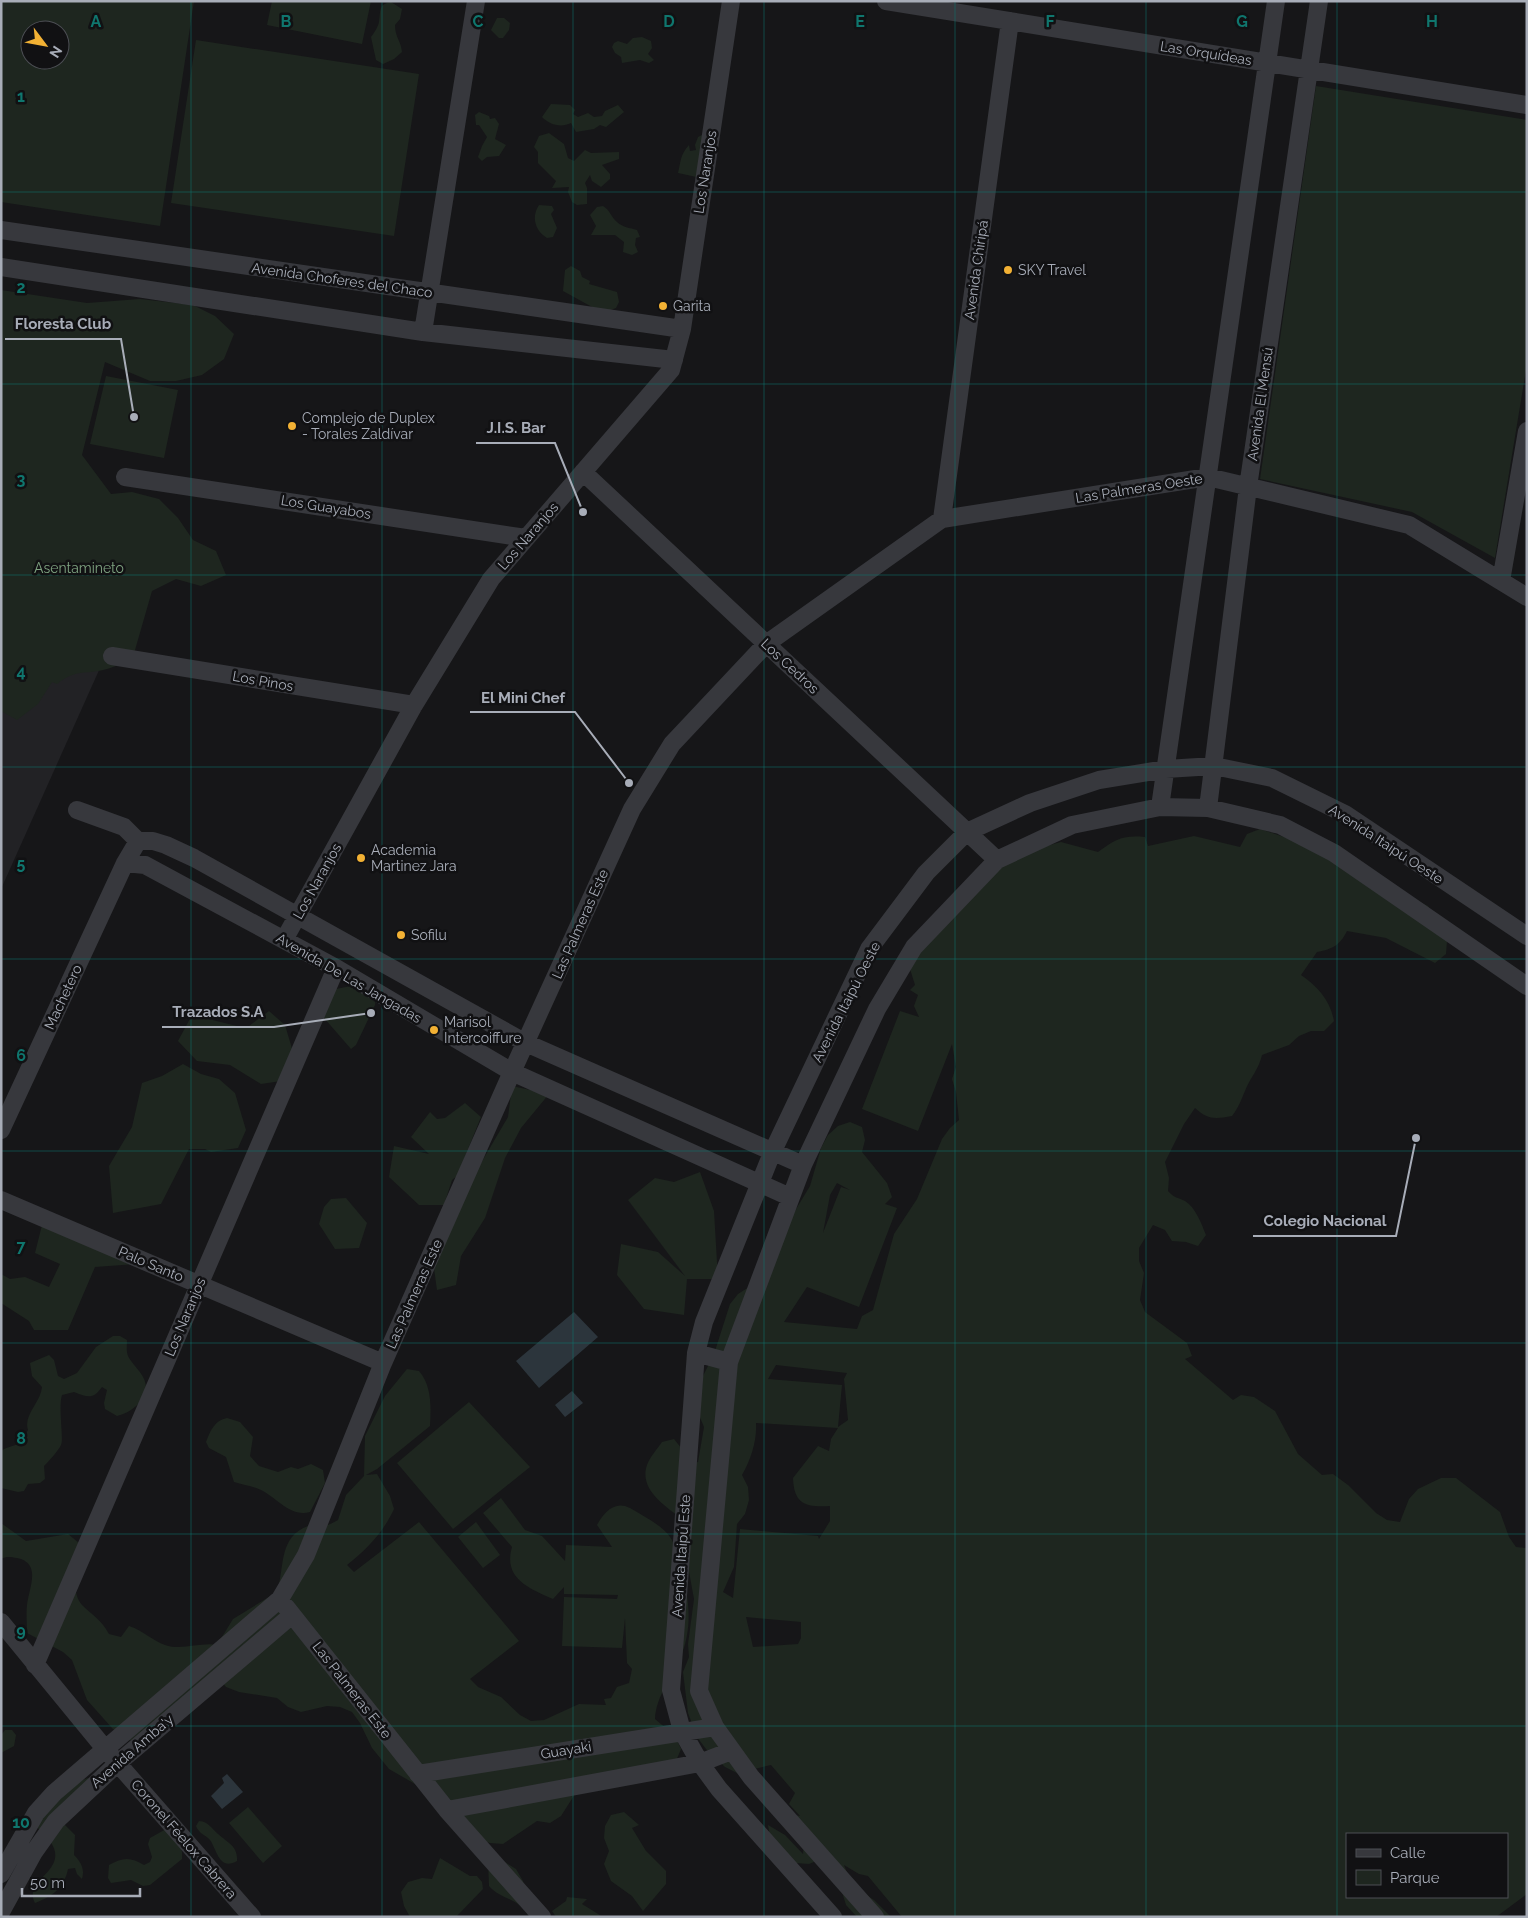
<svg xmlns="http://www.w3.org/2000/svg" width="1528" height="1918" viewBox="0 0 1528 1918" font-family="Raleway,sans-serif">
<rect width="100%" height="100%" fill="#161618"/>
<path fill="#222225" d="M 1,651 L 100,668 L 1,889 Z"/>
<path fill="#1e261f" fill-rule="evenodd" d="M 1,1 L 194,1 L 160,226 L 1,202 ZM 30,30 L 60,30 L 60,60 L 30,60 Z
M 272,1 L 371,1 L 362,44 L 267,25 Z
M 391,2 L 402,9 L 400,19 L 395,25 C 395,37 401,41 402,52 L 394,59 L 383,64 L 376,60 L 371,37 C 374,33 378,27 379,22 C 381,11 378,4 391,2 Z
M 497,18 L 504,18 L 510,23 L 509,30 L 503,38 L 499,38 L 491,30 Z
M 642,37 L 651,41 L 652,48 L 648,54 L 654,60 L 649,63 L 640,60 L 622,63 L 621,57 L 615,53 L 612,47 L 614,43 L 618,41 L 627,44 L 633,38 Z
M 196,40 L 419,74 L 394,236 L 171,203 Z
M 1316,86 L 1527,120 L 1527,364 L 1495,558 L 1412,512 L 1260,479 Z
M 551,104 L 570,105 L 575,110 L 573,114 L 578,117 L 588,113 L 594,117 L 602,116 L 605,111 L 618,105 L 624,112 L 606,127 L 600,125 L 594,129 L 576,132 L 571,123 C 561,128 550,125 542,117 Z
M 479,112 L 489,116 L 490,119 L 495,118 L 499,124 L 495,139 L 506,145 L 499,156 L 487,157 L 482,161 L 478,157 L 482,146 L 487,137 L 479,125 L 476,125 L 475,115 Z
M 710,131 L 701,178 L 678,173 C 681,161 680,155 689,145 L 690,151 L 696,150 L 695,145 L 698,137 Z
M 549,133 L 564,144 L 568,158 L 574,161 L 585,150 L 591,153 L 619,152 L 619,159 L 602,165 L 610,174 L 610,179 L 601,187 L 592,181 L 590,175 L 585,183 L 587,188 L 587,204 L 577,205 L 572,202 L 568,192 L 569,187 L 552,188 L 556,181 L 538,163 L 538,152 L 534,147 L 539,136 Z
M 539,205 L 552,206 L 554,210 L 551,214 L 557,228 L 553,237 L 547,238 C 535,231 531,217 539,205 Z
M 603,206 C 610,210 611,217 617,222 C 622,227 630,228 637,230 L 640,237 L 636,238 L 635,245 L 638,252 L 632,255 L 623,252 L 624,242 L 615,235 L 591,235 L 596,226 L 590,215 L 597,207 Z
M 571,266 L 580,271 L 582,277 L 590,281 L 589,284 L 617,292 L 619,302 L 616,308 L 603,313 L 563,291 L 565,270 Z
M 1,290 L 87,303 L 140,299 L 193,305 L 215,316 L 234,334 L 224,359 L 202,375 L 176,381 L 150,381 L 105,362 L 82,455 L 111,494 L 132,492 L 159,499 L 178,518 L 193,540 L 216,551 L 226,575 L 201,586 L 176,579 L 152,591 L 133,657 C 125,661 116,667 107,669 C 86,675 77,668 57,684 L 52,682 L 38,704 L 17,720 L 1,711 Z
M 106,376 L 178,390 L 164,458 L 90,444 Z
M 1260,829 L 1296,841 L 1428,906 L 1443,928 L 1447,941 L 1446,954 L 1435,963 L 1386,938 L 1347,931 C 1340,945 1333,949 1317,952 L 1301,975 C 1318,987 1330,1000 1334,1021 L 1324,1031 L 1311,1031 L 1299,1036 L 1289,1045 L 1262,1055 C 1259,1069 1250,1078 1245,1091 C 1241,1100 1239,1107 1232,1116 C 1215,1119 1208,1120 1195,1108 L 1184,1124 L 1165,1162 L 1169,1178 L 1168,1191 C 1174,1198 1177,1197 1185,1201 C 1196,1208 1201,1223 1206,1235 L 1198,1246 L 1186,1242 L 1172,1241 L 1165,1230 L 1153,1225 L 1139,1248 L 1139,1261 L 1144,1273 L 1140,1300 L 1145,1312 L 1187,1343 L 1192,1356 L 1185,1359 L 1233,1400 L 1241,1395 L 1254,1397 L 1275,1411 L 1298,1454 L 1322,1475 L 1333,1474 L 1348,1485 L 1376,1513 L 1387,1520 L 1400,1522 L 1409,1499 L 1418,1489 L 1441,1478 L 1456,1478 L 1500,1512 L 1509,1537 L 1516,1547 L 1527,1548 L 1527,1894 L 1496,1917 L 902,1917 L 868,1876 L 859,1874 L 844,1865 L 852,1885 L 874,1900 L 891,1917 L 857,1917 L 846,1905 L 838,1879 L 821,1859 L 809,1864 L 795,1863 L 770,1838 L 768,1825 L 785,1835 L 803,1854 L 804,1841 L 795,1815 L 800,1816 L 789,1804 L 795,1793 L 771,1765 L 737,1773 L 725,1767 L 706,1749 L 697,1737 L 688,1713 L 683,1672 L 689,1657 L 688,1644 L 694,1599 L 679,1517 C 663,1504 639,1489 647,1465 C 650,1457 657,1449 662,1442 L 674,1439 L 682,1449 L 685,1463 L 698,1462 L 704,1427 L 699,1415 L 703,1376 L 714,1354 L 730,1304 L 738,1294 L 749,1287 L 810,1186 L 821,1148 L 828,1135 L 838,1126 L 850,1122 L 862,1127 L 865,1140 L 862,1152 L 887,1183 L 892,1197 L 885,1204 L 897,1208 L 859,1307 L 807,1287 L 784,1322 L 857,1329 L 862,1316 L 873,1310 L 894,1234 L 917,1199 L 942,1139 L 950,1128 L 959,1120 L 956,1092 L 952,1079 L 956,1067 L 952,1044 L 918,1131 L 862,1109 L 900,1011 L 919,1017 L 914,1006 L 918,995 L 910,990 L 915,985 L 910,969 L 911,957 L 993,860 L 1061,842 L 1098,852 C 1116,839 1122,835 1145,837 L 1148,846 L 1194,836 L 1240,847 L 1247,834 ZM 837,1183 L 850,1190 L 841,1187 L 823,1233 L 830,1195 ZM 776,1365 L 847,1373 L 844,1379 L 848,1420 L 838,1427 L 842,1385 L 768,1379 ZM 756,1423 L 838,1428 L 831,1439 L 829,1451 L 818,1446 L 793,1478 C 794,1505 806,1507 830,1506 L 830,1521 L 819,1539 L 818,1536 L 740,1529 L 733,1598 L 723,1592 L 734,1567 L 737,1524 L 745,1514 L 749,1500 L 748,1487 L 742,1475 C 751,1459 757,1441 756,1423 ZM 746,1617 L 801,1622 L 801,1638 L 798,1644 L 753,1647 ZM 1347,1834 L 1507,1834 L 1507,1897 L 1347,1897 Z
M 356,985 L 377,992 L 375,1005 L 356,1045 L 351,1049 L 318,1011 L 336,989 Z
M 269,1011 L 285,1025 L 296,1062 L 288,1080 L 261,1084 L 230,1065 L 197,1061 L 178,1041 L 192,1015 L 241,1027 L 249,1026 Z
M 183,1064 L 201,1074 L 219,1079 L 235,1093 L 246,1130 L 238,1148 L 211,1152 L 205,1149 L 189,1149 L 161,1204 L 113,1213 L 109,1166 L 132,1127 L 142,1083 L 162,1076 Z
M 512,1086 L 549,1094 L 521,1128 L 505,1158 L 485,1218 L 461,1256 L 456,1285 L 437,1290 L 433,1261 L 444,1226 L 508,1117 Z
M 465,1103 L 481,1117 L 457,1176 L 452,1180 L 444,1205 L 419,1205 L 389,1177 L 394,1146 L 429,1154 L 411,1137 L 430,1112 L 437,1119 L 445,1118 Z
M 700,1172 L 714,1211 L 718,1279 L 687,1279 L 684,1315 L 644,1309 L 617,1275 L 621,1244 L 658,1252 L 685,1276 L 628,1200 L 655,1178 L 674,1182 Z
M 346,1198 L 367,1223 L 359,1248 L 335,1249 L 319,1224 L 324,1207 L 331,1199 Z
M 43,1221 L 136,1264 L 95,1267 L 68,1330 L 34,1330 L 29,1321 L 1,1303 L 1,1274 L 10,1279 L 25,1277 L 49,1287 L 60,1264 L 35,1253 Z
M 113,1336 L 120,1336 L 127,1340 C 127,1345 126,1351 128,1356 C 132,1364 140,1370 144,1379 C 152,1397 132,1413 117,1416 L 105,1409 L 104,1403 L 107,1390 L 102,1387 C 93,1400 87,1397 74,1392 L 62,1395 C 58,1407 64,1440 61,1445 C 58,1451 49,1461 44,1466 L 45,1479 L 40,1483 L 28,1484 L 24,1491 L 18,1492 L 1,1488 L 1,1451 C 18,1441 17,1451 28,1430 C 23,1415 41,1402 42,1387 L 32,1376 L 30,1363 L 49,1355 L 54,1360 L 58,1376 L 64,1379 L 77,1373 L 96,1347 Z
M 407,1369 L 419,1371 C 432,1386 431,1407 430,1426 L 377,1469 L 366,1475 L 377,1474 L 390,1496 L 394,1509 C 383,1533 366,1550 347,1565 L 354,1572 L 419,1522 L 519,1641 L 470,1679 L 478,1687 L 501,1697 L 520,1715 L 531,1721 L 544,1720 L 579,1704 L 606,1705 L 604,1699 L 611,1698 L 617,1687 L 629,1683 L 632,1669 L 627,1663 L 625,1618 L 622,1648 L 562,1646 L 564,1597 L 617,1599 L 618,1595 L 564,1594 L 564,1587 L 553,1599 C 528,1588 503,1578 512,1547 L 483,1513 L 501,1498 L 525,1530 L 542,1536 L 565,1561 L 566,1545 L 612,1547 L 597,1525 C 604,1512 615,1500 630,1508 C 643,1516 662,1525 670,1537 C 676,1545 678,1557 680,1566 C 690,1598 693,1628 680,1659 C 671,1680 656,1696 655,1719 L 675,1736 L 681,1749 L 676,1761 L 575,1794 L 561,1816 L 550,1823 L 537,1821 L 503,1844 L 490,1843 L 477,1839 L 422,1788 L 389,1769 L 372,1748 L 360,1723 L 352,1712 L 340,1707 L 327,1706 L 301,1712 L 288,1707 L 277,1698 L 239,1692 L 226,1687 L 221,1681 L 135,1742 L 123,1738 L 112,1728 L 87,1700 L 72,1660 L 63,1652 L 27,1633 C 27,1624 26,1614 27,1605 C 29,1588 42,1563 17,1558 C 10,1557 7,1556 1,1559 L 1,1523 L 26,1541 L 68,1534 L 79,1543 C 78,1562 69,1590 82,1605 C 93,1616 101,1619 109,1634 L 121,1637 L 129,1626 C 144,1631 153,1641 165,1645 C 182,1651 200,1642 217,1645 L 233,1619 L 277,1592 C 285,1567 278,1537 308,1526 C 314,1524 318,1526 324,1526 C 329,1525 334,1522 338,1520 L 346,1495 L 364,1476 L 365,1436 L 385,1396 Z
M 469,1402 L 530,1467 L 453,1529 L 397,1463 Z
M 227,1418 L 240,1422 L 253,1437 L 250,1456 L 259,1466 L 278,1472 L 291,1467 L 298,1469 L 311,1464 L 323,1470 L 325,1483 L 310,1512 C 291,1518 276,1497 261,1490 C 253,1486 243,1485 234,1482 L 226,1457 L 209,1448 L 206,1442 C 210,1431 215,1420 227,1418 Z
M 476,1522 L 500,1555 L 483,1568 L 458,1537 Z
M 5,1730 L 12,1730 L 16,1735 L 14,1746 L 1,1753 L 1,1735 Z
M 88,1778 L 93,1783 L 61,1821 L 75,1835 L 74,1855 C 81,1862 85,1869 82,1879 L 77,1874 L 75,1868 L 68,1869 C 64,1888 53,1896 35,1903 C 22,1879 71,1871 50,1841 C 47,1836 41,1832 37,1827 L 37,1820 L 77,1782 Z
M 248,1807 L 282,1846 L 263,1863 L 229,1823 Z
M 624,1812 L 639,1825 L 632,1828 L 646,1851 L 666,1871 L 666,1884 L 643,1911 L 632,1896 L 611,1881 L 604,1864 L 609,1851 L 604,1838 L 605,1826 L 611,1815 Z
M 199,1821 C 209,1822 211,1828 218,1834 C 228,1843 238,1846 237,1861 C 219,1871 217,1850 210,1840 C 206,1835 199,1834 196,1826 Z
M 166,1829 L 177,1832 L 182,1852 L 182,1859 L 150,1885 L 143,1886 L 131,1880 L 111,1883 L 108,1878 L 109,1865 C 123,1857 131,1857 144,1865 L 150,1862 L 152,1857 L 148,1844 L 150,1838 Z
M 440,1858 L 470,1876 L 477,1876 L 482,1882 L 483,1889 L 456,1917 L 410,1917 L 404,1906 L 401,1892 L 408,1882 L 422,1878 L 432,1879 Z
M 500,1859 L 516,1869 L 523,1881 L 526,1894 L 544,1917 L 529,1917 C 520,1898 501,1900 489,1886 L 488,1860 Z
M 567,1897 L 587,1899 L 582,1904 L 603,1917 L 556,1917 L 552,1911 L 566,1901 Z"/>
<path fill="#2c353c" d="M 574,1312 L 598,1337 L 539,1388 L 516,1361 Z
M 572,1391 L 583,1403 L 565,1417 L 555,1405 Z
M 227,1774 L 243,1792 L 222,1809 L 211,1796 L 224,1783 L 222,1778 Z"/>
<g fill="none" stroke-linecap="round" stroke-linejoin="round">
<path stroke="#37383d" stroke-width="18" d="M 886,1 L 1527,105
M 1,230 L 682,329
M 1,267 L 423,332 L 674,360
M 423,332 L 476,1
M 583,472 L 997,860
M 125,477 L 526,538
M 942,519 L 1010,21
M 1501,581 L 1527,431
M 112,656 L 414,705
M 1160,807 L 1276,1
M 1208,808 L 1248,487 L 1319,1
M 77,810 L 124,827 L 138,841
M 125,863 L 145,865 L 336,968 L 512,1072 L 790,1197
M 284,940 L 414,705 L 491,579 L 671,370 L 682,329 L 731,1
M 1,1130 L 125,863 L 138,841 L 153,841 L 166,845 L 194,858 L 526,1043 L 803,1165
M 1,1200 L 383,1363
M 696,1353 L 729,1362
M 286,1607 L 447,1810 L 542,1917
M 1,1622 L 106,1750 L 252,1917
M 35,1665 L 336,968
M 418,1774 L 715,1727
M 447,1810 L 700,1763 L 731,1751
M 1,1874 L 36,1813 L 54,1793 L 280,1599 L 306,1555 L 383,1363 L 512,1072 L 632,809 L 672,744 L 766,644 L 942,519 L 1208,477 L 1409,525 L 1527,597
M 1,1912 L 34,1852 L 56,1821 L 118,1763 L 292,1615
M 833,1917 L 719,1789 L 700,1763 L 682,1731 L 671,1690 L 696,1353 L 704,1322 L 772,1153 L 869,949 L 926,873 L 967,832 L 1030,803 L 1099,780 L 1166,769 L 1214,766 L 1272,778 L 1345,814 L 1527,936
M 875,1917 L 751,1777 L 715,1727 L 699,1691 L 729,1362 L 803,1165 L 877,1009 L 914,947 L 997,860 L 1072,825 L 1160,807 L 1208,808 L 1280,825 L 1334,853 L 1527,986"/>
</g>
<path fill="none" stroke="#0f766e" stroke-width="1" stroke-opacity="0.55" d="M 191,1 L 191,1917M 382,1 L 382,1917M 573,1 L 573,1917M 764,1 L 764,1917M 955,1 L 955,1917M 1146,1 L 1146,1917M 1337,1 L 1337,1917M 1,192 L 1527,192M 1,384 L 1527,384M 1,575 L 1527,575M 1,767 L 1527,767M 1,959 L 1527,959M 1,1151 L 1527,1151M 1,1343 L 1527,1343M 1,1534 L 1527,1534M 1,1726 L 1527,1726"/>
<g fill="#f2b134" stroke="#111113" stroke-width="2">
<circle cx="1008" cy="270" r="5"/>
<circle cx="663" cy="306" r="5"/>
<circle cx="292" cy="426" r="5"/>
<circle cx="361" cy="858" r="5"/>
<circle cx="401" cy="935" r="5"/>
<circle cx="434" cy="1030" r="5"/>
</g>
<g text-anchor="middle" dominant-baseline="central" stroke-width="5" stroke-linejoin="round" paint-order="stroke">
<g font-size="14" fill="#a8adb8" stroke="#111113">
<text transform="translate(1206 53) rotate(9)">Las Orquídeas</text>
<text transform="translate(705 172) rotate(-81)">Los Naranjos</text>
<text transform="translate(976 270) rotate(-82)">Avenida Chiripá</text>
<text transform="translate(342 280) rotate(8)">Avenida Choferes del Chaco</text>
<text transform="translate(1260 404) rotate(-82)">Avenida El Mensú</text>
<text transform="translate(1139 488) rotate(-9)">Las Palmeras Oeste</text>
<text transform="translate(326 507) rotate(9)">Los Guayabos</text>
<text transform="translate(528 536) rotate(-49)">Los Naranjos</text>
<text transform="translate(790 666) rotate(43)">Los Cedros</text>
<text transform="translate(263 681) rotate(10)">Los Pinos</text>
<text transform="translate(1386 844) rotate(33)">Avenida Itaipú Oeste</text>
<text transform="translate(317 881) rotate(-61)">Los Naranjos</text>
<text transform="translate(580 924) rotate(-66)">Las Palmeras Este</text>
<text transform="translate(349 978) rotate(30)">Avenida De Las Jangadas</text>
<text transform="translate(63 997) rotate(-65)">Machetero</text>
<text transform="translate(846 1002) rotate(-63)">Avenida Itaipú Oeste</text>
<text transform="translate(151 1264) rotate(23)">Palo Santo</text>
<text transform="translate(414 1294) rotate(-66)">Las Palmeras Este</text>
<text transform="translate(185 1317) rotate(-67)">Los Naranjos</text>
<text transform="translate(681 1556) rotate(-86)">Avenida Itaipú Este</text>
<text transform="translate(352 1690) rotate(52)">Las Palmeras Este</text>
<text transform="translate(566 1750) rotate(-9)">Guayaki</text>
<text transform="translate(132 1751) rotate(-41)">Avenida Amba'y</text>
<text transform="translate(184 1839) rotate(49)">Coronel Féelox Cabrera</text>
</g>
<g font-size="14" fill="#a8adb8" stroke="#111113" text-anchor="start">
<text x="1018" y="270">SKY Travel</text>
<text x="673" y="306">Garita</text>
<text x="302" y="418">Complejo de Duplex<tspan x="302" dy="16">- Torales Zaldívar</tspan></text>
<text x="371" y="850">Academia<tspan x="371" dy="16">Martinez Jara</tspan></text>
<text x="411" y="935">Sofilu</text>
<text x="444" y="1022">Marisol<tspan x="444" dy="16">Intercoiffure</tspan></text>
</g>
<g font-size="14" fill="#7fa381" stroke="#111113">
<text x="79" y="568">Asentamineto</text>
</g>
</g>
<g font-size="16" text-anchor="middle" font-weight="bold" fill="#0f766e" stroke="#111113" stroke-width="5" stroke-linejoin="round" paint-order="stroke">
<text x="96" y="27">A</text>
<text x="286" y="27">B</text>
<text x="478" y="27">C</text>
<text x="669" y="27">D</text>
<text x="860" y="27">E</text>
<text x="1050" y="27">F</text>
<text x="1242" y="27">G</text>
<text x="1432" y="27">H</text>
<text x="21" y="102">1</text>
<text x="21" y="293">2</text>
<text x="21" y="485">3</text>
<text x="21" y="677">4</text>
<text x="21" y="869">5</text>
<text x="21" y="1061">6</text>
<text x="21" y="1252">7</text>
<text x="21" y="1444">8</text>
<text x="21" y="1636">9</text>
<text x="21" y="1828">10</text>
</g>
<path fill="none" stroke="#a8adb8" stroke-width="2" d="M134 417L121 339H5M583 512L555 443H476M629 783L575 712H470M371 1013L274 1027H162M1416 1138L1396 1236H1253"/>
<g fill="#a8adb8" stroke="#111113" stroke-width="2">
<circle cx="134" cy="417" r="5"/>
<circle cx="583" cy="512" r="5"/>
<circle cx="629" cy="783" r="5"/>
<circle cx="371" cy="1013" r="5"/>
<circle cx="1416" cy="1138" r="5"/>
</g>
<g font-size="15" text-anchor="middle" font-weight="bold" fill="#a8adb8" stroke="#111113" stroke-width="5" stroke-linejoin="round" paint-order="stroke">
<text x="63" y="329">Floresta Club</text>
<text x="516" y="433">J.I.S. Bar</text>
<text x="523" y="703">El Mini Chef</text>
<text x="218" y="1017">Trazados S.A</text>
<text x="1325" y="1226">Colegio Nacional</text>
</g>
<rect width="1528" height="1918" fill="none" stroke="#a8adb8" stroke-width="5"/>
<rect x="1346" y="1833" width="162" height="65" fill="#111113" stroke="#4d4f55"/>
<rect x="1356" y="1849" width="25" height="8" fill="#37383d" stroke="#4d4f55"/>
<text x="1390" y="1858" font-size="15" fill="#a8adb8">Calle</text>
<rect x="1356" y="1870" width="25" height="15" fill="#1e261f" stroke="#4d4f55"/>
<text x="1390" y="1883" font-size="15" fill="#a8adb8">Parque</text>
<g transform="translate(45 45) rotate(122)"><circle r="24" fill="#111113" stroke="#4d4f55"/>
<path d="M0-4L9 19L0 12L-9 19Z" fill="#f2b134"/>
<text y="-8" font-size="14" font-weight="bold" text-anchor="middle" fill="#a8adb8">N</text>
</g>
<path d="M22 1888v8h118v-8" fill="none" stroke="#a8adb8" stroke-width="2.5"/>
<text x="30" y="1888" font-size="15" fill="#a8adb8" stroke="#111113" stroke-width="4" paint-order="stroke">50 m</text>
</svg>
